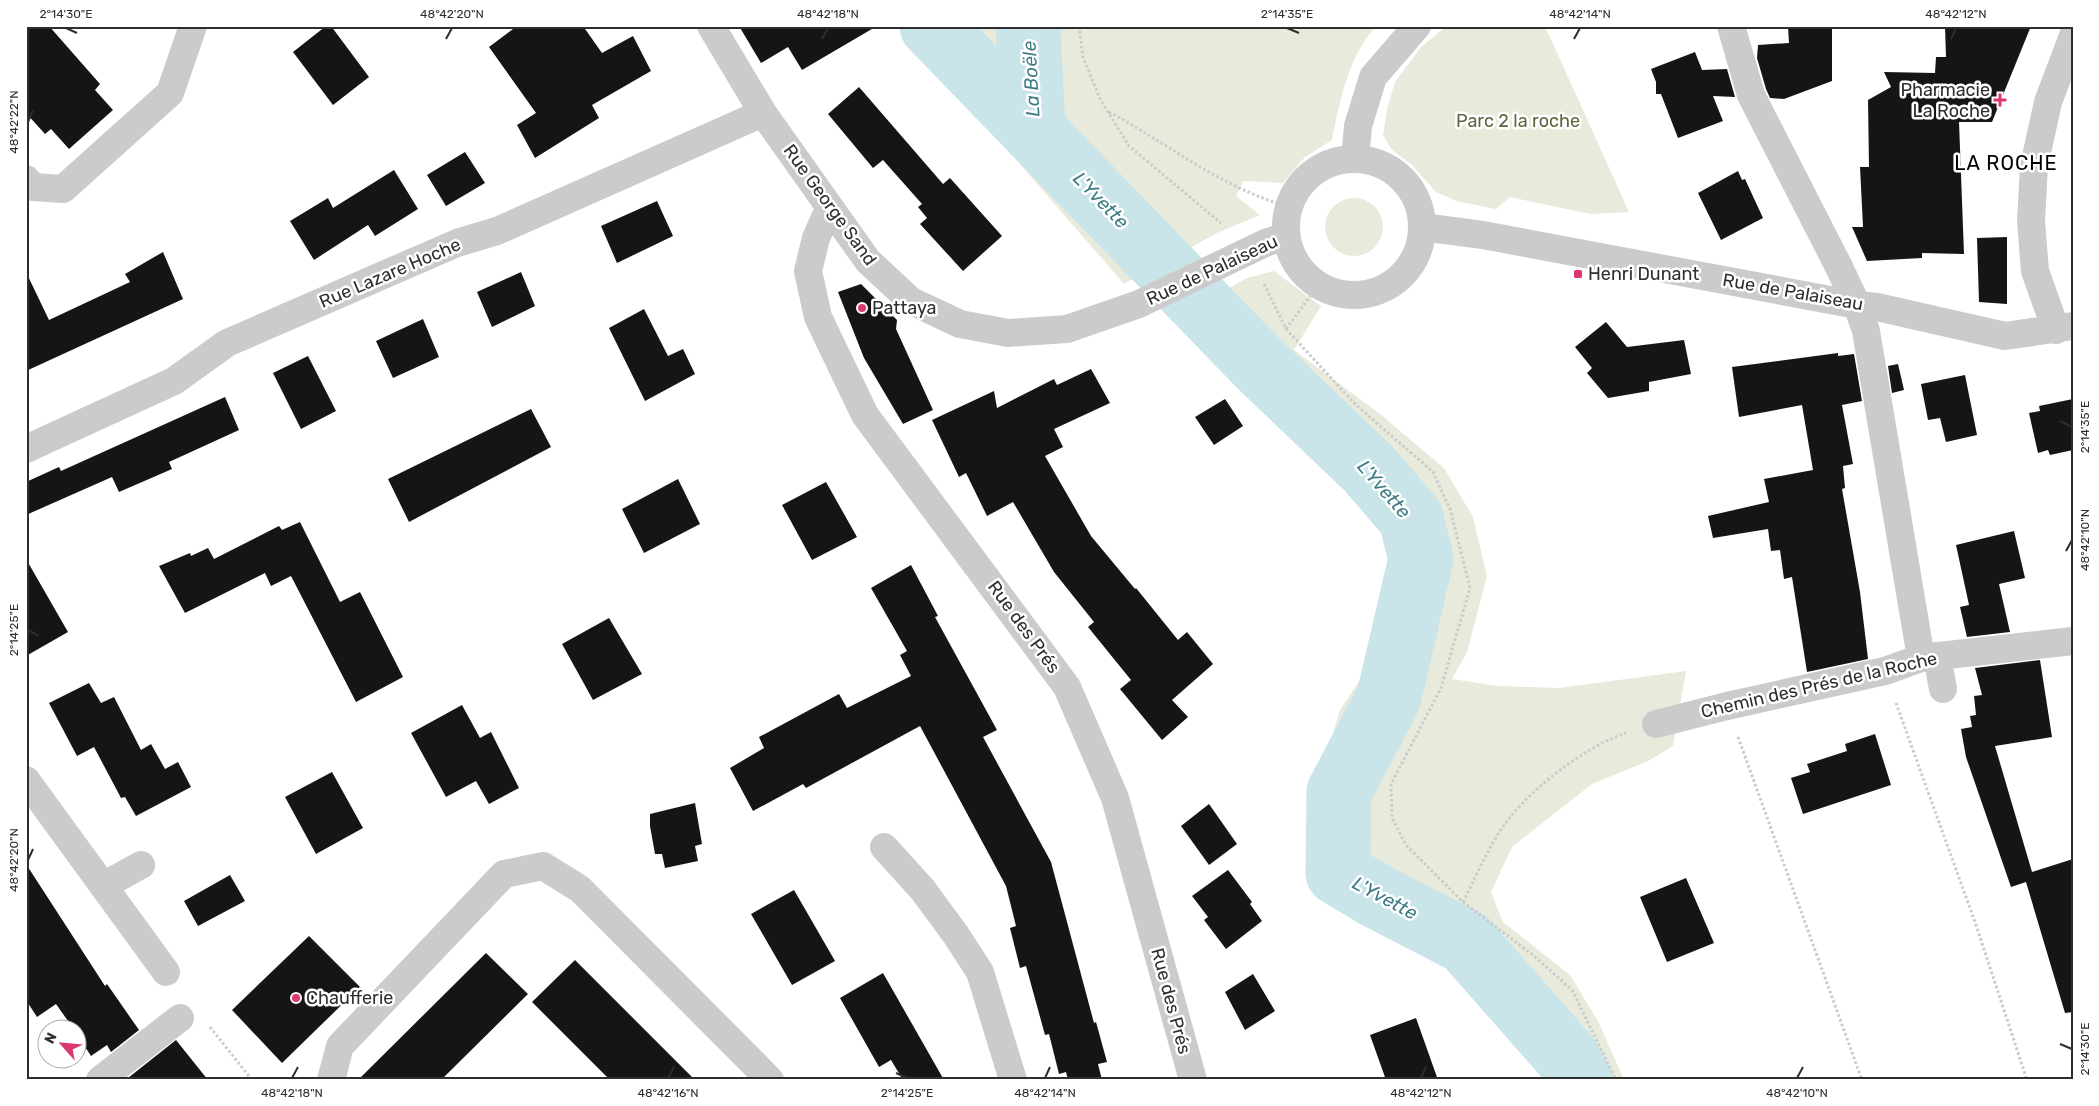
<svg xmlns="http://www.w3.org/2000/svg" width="2099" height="1106" viewBox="0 0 2099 1106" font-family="Rubik,sans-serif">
<rect width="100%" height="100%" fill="#fff"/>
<path fill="#e8ebdc" d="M 900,26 L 1376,26 C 1348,58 1340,100 1332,140 L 1305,157 L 1283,183 L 1243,181 L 1236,196 L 1260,215 L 1217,233 L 1124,284 Z
M 1447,26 L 1545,26 L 1629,212 L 1590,214 L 1510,197 L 1496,209 L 1456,201 L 1436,192 L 1412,165 L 1392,150 L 1383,135 L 1387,109 L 1395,82 L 1421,47 Z
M1325 227a29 29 0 1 1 58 0a29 29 0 1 1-58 0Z
M 1274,271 L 1321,306 L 1294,350 L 1380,414 L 1444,468 L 1473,517 L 1487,576 L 1467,652 L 1452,679 L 1498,686 L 1559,688 L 1686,671 L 1673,746 L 1648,761 L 1592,784 L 1512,847 L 1491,892 L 1503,922 L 1570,975 L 1599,1023 L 1624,1080 L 1560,1080 L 1545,1046 L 1461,967 L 1402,926 L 1328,883 L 1315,837 L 1323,767 L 1340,710 L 1381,648 L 1400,564 L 1388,520 L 1354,476 L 1249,390 L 1201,338 L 1171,321 L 1247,278 Z"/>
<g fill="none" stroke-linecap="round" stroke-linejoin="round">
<path stroke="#c9e5ea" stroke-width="65" d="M 932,26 L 1260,365 L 1369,469 L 1411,518 L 1421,559 L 1389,697 L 1339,792 L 1338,873 L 1373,894 L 1466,942 L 1567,1057 L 1580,1080
M 1028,26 L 1033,131"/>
</g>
<path fill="#151515" d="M 26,26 L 49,26 L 100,84 L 95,90 L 113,110 L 69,149 L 51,129 L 45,134 L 26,113 Z
M 326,26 L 331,26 L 369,77 L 333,105 L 293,52 Z
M 517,26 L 583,26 L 602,53 L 633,36 L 651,71 L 592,105 L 599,118 L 535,158 L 517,125 L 536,113 L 489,47 Z
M 739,26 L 877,26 L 802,70 L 788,47 L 761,63 Z
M 1788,26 L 1832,26 L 1832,81 L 1784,99 L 1770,98 L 1766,89 L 1757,58 L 1758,45 L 1789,43 Z
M 1945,26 L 2031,26 L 1992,122 L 1959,122 L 1964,254 L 1922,253 L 1922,258 L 1867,261 L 1852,227 L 1863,227 L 1860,167 L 1869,167 L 1868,100 L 1891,87 L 1884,72 L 1935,73 L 1936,57 L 1946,57 Z
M 1695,52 L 1702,70 L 1727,69 L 1735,97 L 1713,96 L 1723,121 L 1678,138 L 1661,94 L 1656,94 L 1656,82 L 1651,69 Z
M 859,87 L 943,184 L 950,178 L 1002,236 L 963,271 L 920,224 L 927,218 L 918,207 L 922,204 L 883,160 L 873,168 L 828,114 Z
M 465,152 L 485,183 L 446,206 L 427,175 Z
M 394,170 L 418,209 L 375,236 L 368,225 L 314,260 L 290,221 L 328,198 L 333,208 Z
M 1738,171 L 1742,180 L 1745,179 L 1763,218 L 1721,240 L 1698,193 Z
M 657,201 L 673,236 L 617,263 L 601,226 Z
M 2007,237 L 2007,304 L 1979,302 L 1977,238 Z
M 163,252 L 183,299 L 26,371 L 26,272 L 49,320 L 130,282 L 125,274 Z
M 521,272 L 535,306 L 492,327 L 477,292 Z
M 861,284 L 897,320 L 896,329 L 933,410 L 903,424 L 864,358 L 838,292 Z
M 644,309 L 668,356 L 683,349 L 695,374 L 645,401 L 609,328 Z
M 423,319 L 439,357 L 393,378 L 376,341 Z
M 1606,322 L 1627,347 L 1684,340 L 1691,374 L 1649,382 L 1649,391 L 1608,398 L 1587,373 L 1592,368 L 1575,347 Z
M 1838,353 L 1838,356 L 1854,354 L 1862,401 L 1842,405 L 1853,464 L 1843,466 L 1845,488 L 1842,489 L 1860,592 L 1868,659 L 1807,672 L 1792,577 L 1784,579 L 1780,550 L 1771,551 L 1768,529 L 1713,538 L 1708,516 L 1769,502 L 1764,479 L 1813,470 L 1802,405 L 1739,417 L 1732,367 Z
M 308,356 L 336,411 L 301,429 L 273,373 Z
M 1898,364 L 1904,390 L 1892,393 L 1888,366 Z
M 1091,369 L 1110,403 L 1054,429 L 1063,447 L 1045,456 L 1091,536 L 1135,589 L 1136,588 L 1178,640 L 1187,632 L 1213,664 L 1172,700 L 1188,717 L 1162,740 L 1120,689 L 1131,680 L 1088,627 L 1094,622 L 1054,572 L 1013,502 L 987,516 L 966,473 L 959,477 L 932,420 L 994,391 L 997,408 L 1054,379 L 1057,385 Z
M 1965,375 L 1977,435 L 1946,442 L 1940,418 L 1928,420 L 1921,384 Z
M 225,397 L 239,430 L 169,462 L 172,469 L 119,492 L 112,477 L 26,515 L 26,482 L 59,467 L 61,471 Z
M 1225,399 L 1243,426 L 1214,445 L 1195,417 Z
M 2073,399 L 2073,450 L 2050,455 L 2048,450 L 2038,453 L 2029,413 L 2040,411 L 2039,406 Z
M 531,409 L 551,447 L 409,522 L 388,479 Z
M 678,479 L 700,524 L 644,553 L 622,509 Z
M 826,482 L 857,537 L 812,560 L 782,505 Z
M 300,522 L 340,602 L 360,592 L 403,677 L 356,702 L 291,576 L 271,586 L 265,573 L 185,613 L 159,566 L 190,553 L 191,556 L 208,548 L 214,559 L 279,526 L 282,530 Z
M 2014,531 L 2025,578 L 1999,584 L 2010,632 L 1967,637 L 1960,607 L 1969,605 L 1956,545 Z
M 26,559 L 68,632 L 26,656 Z
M 911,565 L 938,616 L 935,617 L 997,730 L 983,737 L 1051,862 L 1094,1023 L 1096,1022 L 1107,1062 L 1098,1064 L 1102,1080 L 1068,1080 L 1066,1072 L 1059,1074 L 1049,1034 L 1045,1035 L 1026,966 L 1020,968 L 1010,928 L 1016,926 L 1006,886 L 920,726 L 806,788 L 803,784 L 753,811 L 730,768 L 764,748 L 759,737 L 839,694 L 847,708 L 911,676 L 900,655 L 907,651 L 871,588 Z
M 609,618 L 642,674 L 593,700 L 562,644 Z
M 2040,660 L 2052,737 L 1995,746 L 2032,872 L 2073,859 L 2073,1012 L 2065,1013 L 2026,882 L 2011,887 L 1966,757 L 1961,729 L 1972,727 L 1970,716 L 1976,715 L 1974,696 L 1982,695 L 1975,668 Z
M 89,683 L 101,703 L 114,697 L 141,750 L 151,744 L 165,769 L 178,762 L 191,787 L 136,816 L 125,797 L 121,798 L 94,747 L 77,756 L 49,703 Z
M 462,705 L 480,738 L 491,732 L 519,788 L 489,804 L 476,781 L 446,797 L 411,733 Z
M 1875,734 L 1891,785 L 1803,814 L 1791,778 L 1810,772 L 1807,764 L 1847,751 L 1845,744 Z
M 332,772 L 363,828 L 316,854 L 285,797 Z
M 695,803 L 702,844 L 695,846 L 698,861 L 665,868 L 662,854 L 655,854 L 650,826 L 650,814 Z
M 1209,804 L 1237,844 L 1209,865 L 1181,826 Z
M 26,864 L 105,986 L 107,984 L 139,1030 L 111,1052 L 107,1045 L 91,1056 L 78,1036 L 78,1028 L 73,1028 L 56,1004 L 37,1017 L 26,1000 Z
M 1228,870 L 1252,902 L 1250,904 L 1262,921 L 1226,949 L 1204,920 L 1208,917 L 1192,896 Z
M 230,875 L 245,901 L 198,926 L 184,901 Z
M 1686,878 L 1714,943 L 1667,962 L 1640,897 Z
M 794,890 L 835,961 L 792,985 L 751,914 Z
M 309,936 L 360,987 L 282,1063 L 232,1010 Z
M 486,953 L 528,994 L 441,1080 L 358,1080 Z
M 575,960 L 695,1080 L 610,1080 L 532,1002 Z
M 883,973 L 944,1080 L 903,1080 L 891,1060 L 879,1067 L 840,998 Z
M 1253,974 L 1275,1011 L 1245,1030 L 1225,992 Z
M 1416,1018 L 1438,1080 L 1386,1080 L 1370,1035 Z
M 176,1040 L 208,1080 L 126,1080 L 128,1078 Z"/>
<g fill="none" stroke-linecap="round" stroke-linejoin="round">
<path stroke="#cbcbcb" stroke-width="3" stroke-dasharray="2.5 2.5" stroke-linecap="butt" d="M 1079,26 L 1083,57 L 1100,99 L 1129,146 L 1221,223
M 1109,112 C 1165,142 1215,183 1277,203
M 1264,284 L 1286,329 L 1356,405 L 1433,472 L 1450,509 L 1470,588 L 1441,688 L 1391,784 L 1392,818 L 1406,845 L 1463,902 L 1533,955 L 1572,990 L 1616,1080
M 1286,329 L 1311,295
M 1896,703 L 1975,922 L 2027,1080
M 1738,737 L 1862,1080
M 1463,902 C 1476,877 1488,847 1505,824 C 1529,790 1587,745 1626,733
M 210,1027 L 252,1080"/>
<path stroke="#cbcbcb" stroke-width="28" d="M 711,26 L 763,113 L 868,261 L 911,301 L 960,324 L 1008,333 L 1067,329 L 1139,304 L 1265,243 L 1286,236
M 1731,26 L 1751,95 L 1839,267 L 1857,305 L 1866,331 L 1921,658
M 1355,159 L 1358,126 L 1373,77 L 1417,26
M1286 227a68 68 0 1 1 136 0a68 68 0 1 1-136 0Z
M 26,179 L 33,187 L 63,189 L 170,93 L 193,26
M 829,209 L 816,238 L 808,271 L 818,317 L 865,415 L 1067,687 L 1115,798 L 1193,1080
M 1422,227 L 1483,235 L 1857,305 L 1877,307 L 2005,336 L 2073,326
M 2056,330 L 2035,271 L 2031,221 L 2034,166 L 2048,102 L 2073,36
M 26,449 L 174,381 L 227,343 L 457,243 L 497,231 L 763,113
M 1937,656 L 1943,689
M 1656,724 L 1727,706 L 1885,671 L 1921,658 L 2073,641
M 26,780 L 166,972
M 884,847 L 923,890 L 956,935 L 980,972 L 1013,1080
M 103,886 L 141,865
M 100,1080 L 180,1018
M 331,1080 L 340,1046 L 504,874 L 543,866 L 580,889 L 770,1080"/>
</g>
<path fill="none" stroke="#2e2e2e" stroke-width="2" d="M 66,28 L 77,33M 1287,28 L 1299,33M 446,39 L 452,28M 822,39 L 828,28M 1574,39 L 1580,28M 1951,39 L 1956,28M 28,122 L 33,110M 2060,421 L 2072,427M 2066,551 L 2072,540M 28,630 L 39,636M 28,860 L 33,849M 2060,1044 L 2072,1049M 896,1073 L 907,1078M 292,1078 L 298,1067M 668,1078 L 674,1067M 1045,1078 L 1050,1067M 1421,1078 L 1426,1067M 1797,1078 L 1803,1067"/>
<g fill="#dd386c" stroke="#fff" stroke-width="2">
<path d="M1997.5 92.5h5v5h5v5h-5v5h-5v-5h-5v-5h5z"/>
<rect x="1573" y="269" width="10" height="10" rx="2.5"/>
<circle cx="862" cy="308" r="5"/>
<circle cx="296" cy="998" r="5"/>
</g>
<g text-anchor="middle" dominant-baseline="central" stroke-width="5" stroke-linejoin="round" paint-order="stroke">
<g font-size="18" fill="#2e2e2e" stroke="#fff" text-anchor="start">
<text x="1990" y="90" text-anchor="end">Pharmacie<tspan x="1990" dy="21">La Roche</tspan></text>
<text x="1588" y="274">Henri Dunant</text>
<text x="872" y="308">Pattaya</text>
<text x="306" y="998">Chaufferie</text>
</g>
<g font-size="18" fill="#5b683d" stroke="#fff">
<text x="1518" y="121">Parc 2 la roche</text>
</g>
<g font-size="18" fill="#2e2e2e" stroke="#fff">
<text transform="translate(830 205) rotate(54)">Rue George Sand</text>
<text transform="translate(1212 270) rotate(-25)">Rue de Palaiseau</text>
<text transform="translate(390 273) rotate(-23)">Rue Lazare Hoche</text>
<text transform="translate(1793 292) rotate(10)">Rue de Palaiseau</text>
<text transform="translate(1024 627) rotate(54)">Rue des Prés</text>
<text transform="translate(1819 685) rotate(-13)">Chemin des Prés de la Roche</text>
<text transform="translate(1171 1001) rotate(75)">Rue des Prés</text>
</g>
<g font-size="19" font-style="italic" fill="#3e7b86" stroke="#fff">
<text transform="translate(1031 79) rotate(-93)">La Boële</text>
<text transform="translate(1101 200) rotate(46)">L'Yvette</text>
<text transform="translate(1384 489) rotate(49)">L'Yvette</text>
<text transform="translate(1385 898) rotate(28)">L'Yvette</text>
</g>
<g font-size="20" letter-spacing="1" fill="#000" stroke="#fff">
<text x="2006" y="163">LA ROCHE</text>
</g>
</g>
<rect width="2099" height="1106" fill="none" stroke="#ffffff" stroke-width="55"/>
<g transform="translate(62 1044) rotate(297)"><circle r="24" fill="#ffffff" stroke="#ababab"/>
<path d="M0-4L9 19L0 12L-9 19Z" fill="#dd386c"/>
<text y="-8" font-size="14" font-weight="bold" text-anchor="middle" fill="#2e2e2e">N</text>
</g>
<rect x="28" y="28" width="2044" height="1050" fill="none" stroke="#2e2e2e" stroke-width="2"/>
<g font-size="12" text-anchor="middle" fill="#2e2e2e">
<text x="66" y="18">2°14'30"E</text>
<text x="452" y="18">48°42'20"N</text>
<text x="828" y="18">48°42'18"N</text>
<text x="1287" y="18">2°14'35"E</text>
<text x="1580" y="18">48°42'14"N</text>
<text x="1956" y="18">48°42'12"N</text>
<text transform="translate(14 122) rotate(-90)" y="4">48°42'22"N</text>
<text transform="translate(2085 427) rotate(-90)" y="4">2°14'35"E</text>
<text transform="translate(2085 540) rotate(-90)" y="4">48°42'10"N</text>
<text transform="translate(14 630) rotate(-90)" y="4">2°14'25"E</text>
<text transform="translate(14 860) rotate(-90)" y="4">48°42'20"N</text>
<text transform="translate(2085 1049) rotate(-90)" y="4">2°14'30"E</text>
<text x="292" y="1097">48°42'18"N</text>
<text x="668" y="1097">48°42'16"N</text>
<text x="907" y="1097">2°14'25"E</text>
<text x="1045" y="1097">48°42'14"N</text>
<text x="1421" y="1097">48°42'12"N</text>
<text x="1797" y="1097">48°42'10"N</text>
</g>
</svg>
